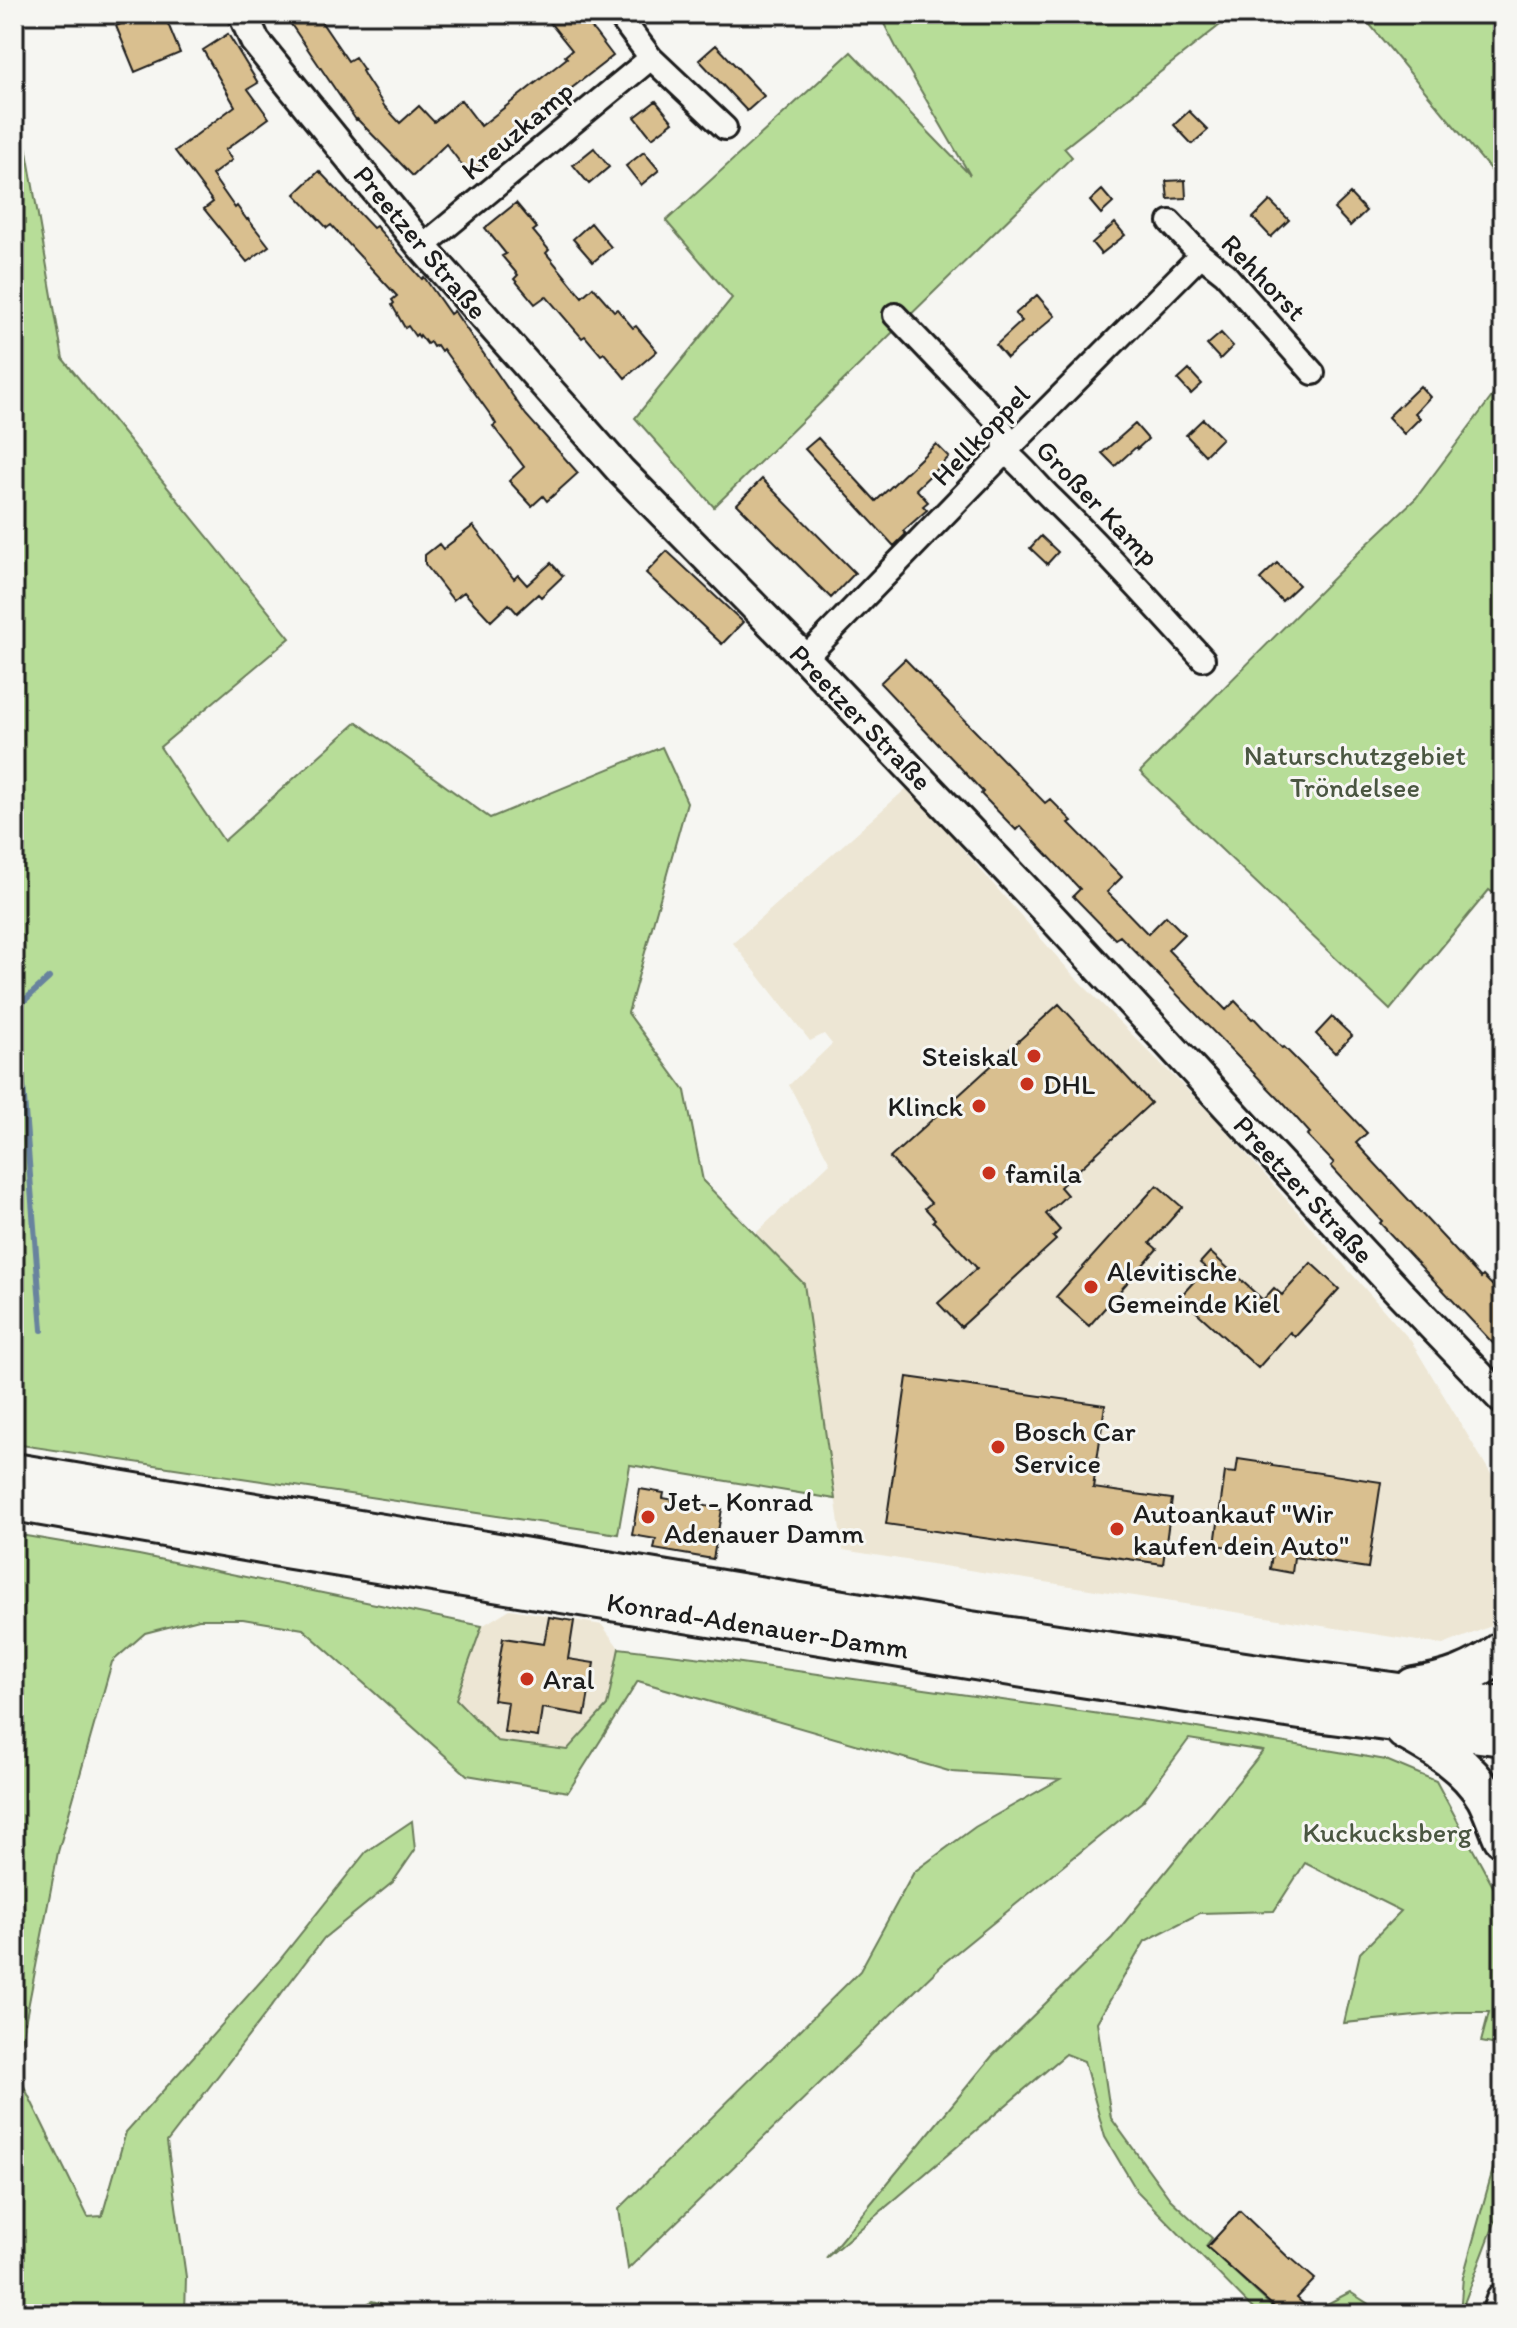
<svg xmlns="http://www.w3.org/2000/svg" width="1517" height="2328" viewBox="0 0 1517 2328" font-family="Itim,sans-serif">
<rect width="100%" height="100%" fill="#f6f6f2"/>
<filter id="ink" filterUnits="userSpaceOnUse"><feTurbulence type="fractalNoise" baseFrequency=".0125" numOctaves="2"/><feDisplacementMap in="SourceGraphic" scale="16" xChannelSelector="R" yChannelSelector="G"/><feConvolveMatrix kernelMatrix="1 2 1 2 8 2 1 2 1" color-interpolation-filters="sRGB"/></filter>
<g filter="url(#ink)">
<path fill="#ede6d4" d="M 908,787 L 1073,975 L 1212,1115 L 1411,1341 L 1503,1494 L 1503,1601 L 1494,1625 L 1443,1645 L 843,1550 L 804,1284 L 756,1233 L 830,1163 L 789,1085 L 832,1044 L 824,1034 L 810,1041 L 733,943 Z
M 510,1609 L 602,1625 L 619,1648 L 607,1706 L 566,1750 L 497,1741 L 455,1699 L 482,1626 Z"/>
<path fill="#b7dd98" stroke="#6a7c5a" stroke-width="2" d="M 879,14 L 1234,14 L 1064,148 L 1072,157 L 714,507 L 635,418 L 732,298 L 666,221 L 851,52 L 970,175 L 899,53 Z
M 1361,14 L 1503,14 L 1503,185 Z
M 14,77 L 63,359 L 290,638 L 160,747 L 224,841 L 357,722 L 490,818 L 662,747 L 687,802 L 628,1013 L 685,1091 L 703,1181 L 804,1284 L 835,1499 L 630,1465 L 618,1534 L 14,1444 L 14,485 L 18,481 L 14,474 Z
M 1503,382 L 1503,901 L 1489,890 L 1390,1010 L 1140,772 L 1361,550 L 1416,498 Z
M 14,1534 L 139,1555 L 482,1626 L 456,1699 L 497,1741 L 567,1750 L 607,1706 L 619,1648 L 720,1660 L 1185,1726 L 1386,1760 L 1436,1781 L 1503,1905 L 1503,2046 L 1481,2042 L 1489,2012 L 1456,2012 L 1344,2023 L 1360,1953 L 1401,1911 L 1305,1863 L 1274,1911 L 1200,1913 L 1145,1941 L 1097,2022 L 1111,2118 L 1170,2199 L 1212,2238 L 1206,2246 L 1280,2314 L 1258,2314 L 1137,2191 L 1105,2137 L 1084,2061 L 1066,2054 L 826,2258 L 993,2055 L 1112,1938 L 1263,1751 L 1189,1739 L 1143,1801 L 945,1962 L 628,2269 L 619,2209 L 860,1971 L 914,1872 L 975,1827 L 1060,1779 L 952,1772 L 638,1681 L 568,1792 L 467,1775 L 303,1629 L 243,1619 L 199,1619 L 145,1633 L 112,1662 L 58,1852 L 16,2070 L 88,2217 L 102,2216 L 126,2132 L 278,1962 L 366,1852 L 412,1821 L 415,1850 L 393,1882 L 324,1938 L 167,2142 L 186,2277 L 185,2314 L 14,2314 Z
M 1503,2133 L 1503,2201 L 1460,2314 L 1463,2277 Z
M 1350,2292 L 1384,2314 L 1308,2314 Z
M 372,2301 L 421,2314 L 351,2314 Z"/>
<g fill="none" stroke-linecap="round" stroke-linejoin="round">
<path stroke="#68839e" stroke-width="6" d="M 14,1010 L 49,978
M 14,1029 L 19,1034 L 42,1330"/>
</g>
<path fill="#d9bf8f" stroke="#1c1c1c" stroke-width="2" d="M 144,14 L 164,14 L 180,53 L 135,72 L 116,26 Z
M 284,14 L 316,14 L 348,61 L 355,57 L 364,70 L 362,71 L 366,78 L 385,107 L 400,123 L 419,106 L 434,122 L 461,100 L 481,126 L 567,58 L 565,56 L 572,50 L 543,14 L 581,14 L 613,56 L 497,146 L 500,150 L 469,174 L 446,144 L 413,176 L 357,119 L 356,120 Z
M 228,34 L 258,83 L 248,89 L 269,118 L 225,150 L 232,160 L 212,175 L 235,208 L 237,206 L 247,220 L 248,219 L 269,246 L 247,262 L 204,209 L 213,202 L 175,151 L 235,106 L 203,50 Z
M 716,45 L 764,96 L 747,111 L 699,60 Z
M 656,101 L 673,122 L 652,138 L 635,117 Z
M 1189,111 L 1208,130 L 1192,144 L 1174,125 Z
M 594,148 L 609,167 L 589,184 L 573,165 Z
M 644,152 L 659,170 L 641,185 L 626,166 Z
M 319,171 L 373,228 L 376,226 L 422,279 L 424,277 L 450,314 L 454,311 L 526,415 L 578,473 L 547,501 L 543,496 L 532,506 L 509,481 L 524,467 L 493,426 L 496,424 L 492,417 L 443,349 L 441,351 L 437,345 L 433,347 L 430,342 L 427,344 L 420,335 L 419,337 L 417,334 L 415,336 L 408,326 L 405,328 L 392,305 L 394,303 L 392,300 L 397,296 L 331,225 L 327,228 L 295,194 Z
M 1185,180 L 1186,198 L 1168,199 L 1166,181 Z
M 1102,190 L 1113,203 L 1101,214 L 1090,201 Z
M 1350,194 L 1366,211 L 1350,226 L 1334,209 Z
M 1270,201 L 1289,220 L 1271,237 L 1253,218 Z
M 516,203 L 537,228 L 533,231 L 549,250 L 546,253 L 582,297 L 593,287 L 614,311 L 617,309 L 633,328 L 636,326 L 657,351 L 625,378 L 604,353 L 601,355 L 585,336 L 582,338 L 546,296 L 535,304 L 514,279 L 518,275 L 502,256 L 506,254 L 485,228 Z
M 591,223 L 611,247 L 593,262 L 573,239 Z
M 1115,223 L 1125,235 L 1101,254 L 1092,243 Z
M 1037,295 L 1055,316 L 1007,358 L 996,345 L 1022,321 L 1015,314 Z
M 1221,333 L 1233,346 L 1220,359 L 1207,345 Z
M 1189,370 L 1202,384 L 1191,394 L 1178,380 Z
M 1420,386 L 1430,397 L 1415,413 L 1420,418 L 1404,434 L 1388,417 Z
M 1203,419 L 1222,438 L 1205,455 L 1186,435 Z
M 1135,424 L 1148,439 L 1137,449 L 1136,447 L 1115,466 L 1102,453 Z
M 818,438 L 876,501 L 936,444 L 949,457 L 916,489 L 928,502 L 923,506 L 927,510 L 903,531 L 906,534 L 894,546 L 805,449 Z
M 762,479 L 855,573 L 831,598 L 737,504 Z
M 473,526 L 514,579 L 518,575 L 527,585 L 551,563 L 563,576 L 541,597 L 538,594 L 517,613 L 509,604 L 491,621 L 464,592 L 453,600 L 425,564 L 425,555 L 439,544 L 443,549 Z
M 1041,536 L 1058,552 L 1047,564 L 1030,548 Z
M 667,551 L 743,622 L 722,644 L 646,573 Z
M 1277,563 L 1299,585 L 1282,601 L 1260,579 Z
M 905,659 L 1045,803 L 1050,799 L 1072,821 L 1069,823 L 1122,877 L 1107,892 L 1119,904 L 1148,934 L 1166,916 L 1184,934 L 1168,950 L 1226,1010 L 1235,1001 L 1252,1019 L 1254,1018 L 1282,1048 L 1284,1047 L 1312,1075 L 1367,1133 L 1356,1143 L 1481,1278 L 1483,1276 L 1503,1296 L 1503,1354 L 1380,1223 L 1382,1221 L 1331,1166 L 1334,1163 L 1307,1135 L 1310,1133 L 1283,1103 L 1120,936 L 1115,939 L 1073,896 L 1080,889 L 1020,826 L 1016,830 L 981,794 L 983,792 L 957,764 L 880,683 Z
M 1059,1004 L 1151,1103 L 1060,1187 L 1067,1195 L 1046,1214 L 1060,1230 L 1053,1237 L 1056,1240 L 961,1327 L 938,1303 L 977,1268 L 933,1221 L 935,1219 L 925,1208 L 931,1203 L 890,1158 Z
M 1332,1017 L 1352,1036 L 1335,1053 L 1316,1034 Z
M 1157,1185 L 1182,1207 L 1150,1243 L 1157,1249 L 1089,1326 L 1056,1297 Z
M 1210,1252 L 1263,1300 L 1274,1288 L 1282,1295 L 1311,1263 L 1339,1289 L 1295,1337 L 1290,1332 L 1258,1368 L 1180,1297 L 1206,1268 L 1200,1263 Z
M 907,1377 L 1105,1405 L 1093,1488 L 1172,1499 L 1163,1564 L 886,1524 Z
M 1238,1459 L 1272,1464 L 1272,1466 L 1381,1482 L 1368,1568 L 1294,1557 L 1292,1573 L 1270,1569 L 1272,1553 L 1215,1545 L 1225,1472 L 1236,1473 Z
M 640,1489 L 664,1493 L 663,1498 L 722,1509 L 713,1559 L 654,1549 L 656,1539 L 632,1535 Z
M 549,1617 L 574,1621 L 568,1659 L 594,1663 L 585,1715 L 542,1708 L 538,1737 L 504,1732 L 508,1702 L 493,1700 L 503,1638 L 544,1644 Z
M 1240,2211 L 1290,2259 L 1291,2258 L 1315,2279 L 1297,2298 L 1315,2314 L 1282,2314 L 1207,2247 Z"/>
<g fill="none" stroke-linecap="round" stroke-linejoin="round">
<g stroke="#1c1c1c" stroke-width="28">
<path id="minor" d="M 618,14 L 651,58 L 725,128
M 1170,222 L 1201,255 L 1225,274 L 1313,373
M 422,247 L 651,58
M 895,315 L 995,419 L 1004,433 L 1005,452
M 1005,452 C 1023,466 1036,484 1053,500 C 1105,551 1154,605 1203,659
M 805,658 L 1005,452 L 1201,255"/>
</g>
<g stroke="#1c1c1c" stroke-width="34">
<path id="tertiary" d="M 243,14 L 255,41 L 422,247 L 621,471 L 805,658 L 1047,912 L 1399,1292 L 1503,1400"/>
</g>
<g stroke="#1c1c1c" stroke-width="38">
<path id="secondary" d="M 1498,2314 L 1503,2300"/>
</g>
<g stroke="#1c1c1c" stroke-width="44">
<path id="trunk" d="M 14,1473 L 970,1631 L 1258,1674 L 1503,1707
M 14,1501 L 285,1548 L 1061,1674 L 1301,1710 L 1503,1736
M 1414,1687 C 1448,1682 1475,1673 1503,1651
M 1405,1730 C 1436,1747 1467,1765 1486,1797 C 1493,1810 1497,1824 1503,1837"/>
</g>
<use href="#minor" stroke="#f6f6f2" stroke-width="22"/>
<use href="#tertiary" stroke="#f6f6f2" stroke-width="28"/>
<use href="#secondary" stroke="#f6f6f2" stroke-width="32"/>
<use href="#trunk" stroke="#f6f6f2" stroke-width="38"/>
</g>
</g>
<g fill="#c8321e" stroke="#f6f6f2" stroke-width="3">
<circle cx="1034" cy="1056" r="8"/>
<circle cx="1027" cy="1084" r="8"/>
<circle cx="979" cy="1106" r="8"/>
<circle cx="989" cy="1173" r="8"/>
<circle cx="1091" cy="1287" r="8"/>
<circle cx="998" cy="1447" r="8"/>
<circle cx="648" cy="1517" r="8"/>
<circle cx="1117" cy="1529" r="8"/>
<circle cx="527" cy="1679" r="8"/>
</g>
<g text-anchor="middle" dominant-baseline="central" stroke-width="6" stroke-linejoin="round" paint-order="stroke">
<g font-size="28" fill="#1c1c1c" stroke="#f6f6f2">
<text transform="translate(517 130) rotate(-40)">Kreuzkamp</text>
<text transform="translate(421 242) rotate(50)">Preetzer Straße</text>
<text transform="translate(1264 277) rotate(46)">Rehhorst</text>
<text transform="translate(980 435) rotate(-46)">Hellkoppel</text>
<text transform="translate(1098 503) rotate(46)">Großer Kamp</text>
<text transform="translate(861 717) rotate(46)">Preetzer Straße</text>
<text transform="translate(1304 1189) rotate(47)">Preetzer Straße</text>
<text transform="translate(758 1625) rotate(9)">Konrad-Adenauer-Damm</text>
</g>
<g font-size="28" fill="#4a5641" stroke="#f6f6f2">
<text x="1355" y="755">Naturschutzgebiet<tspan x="1355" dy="32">Tröndelsee</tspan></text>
<text x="1387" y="1832">Kuckucksberg</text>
</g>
<g font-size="28" fill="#1c1c1c" stroke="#f6f6f2" text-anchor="start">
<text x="1018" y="1056" text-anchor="end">Steiskal</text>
<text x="1043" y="1084">DHL</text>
<text x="963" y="1106" text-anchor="end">Klinck</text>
<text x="1005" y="1173">famila</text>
<text x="1107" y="1271">Alevitische<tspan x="1107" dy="32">Gemeinde Kiel</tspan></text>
<text x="1014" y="1431">Bosch Car<tspan x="1014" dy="32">Service</tspan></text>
<text x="664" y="1501">Jet - Konrad<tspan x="664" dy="32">Adenauer Damm</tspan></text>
<text x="1133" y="1513">Autoankauf "Wir<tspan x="1133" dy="32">kaufen dein Auto"</tspan></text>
<text x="543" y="1679">Aral</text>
</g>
</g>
<rect width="1517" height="2328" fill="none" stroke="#f6f6f2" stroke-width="48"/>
<rect x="24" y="24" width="1469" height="2280" fill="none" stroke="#1c1c1c" stroke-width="3" filter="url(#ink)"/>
</svg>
